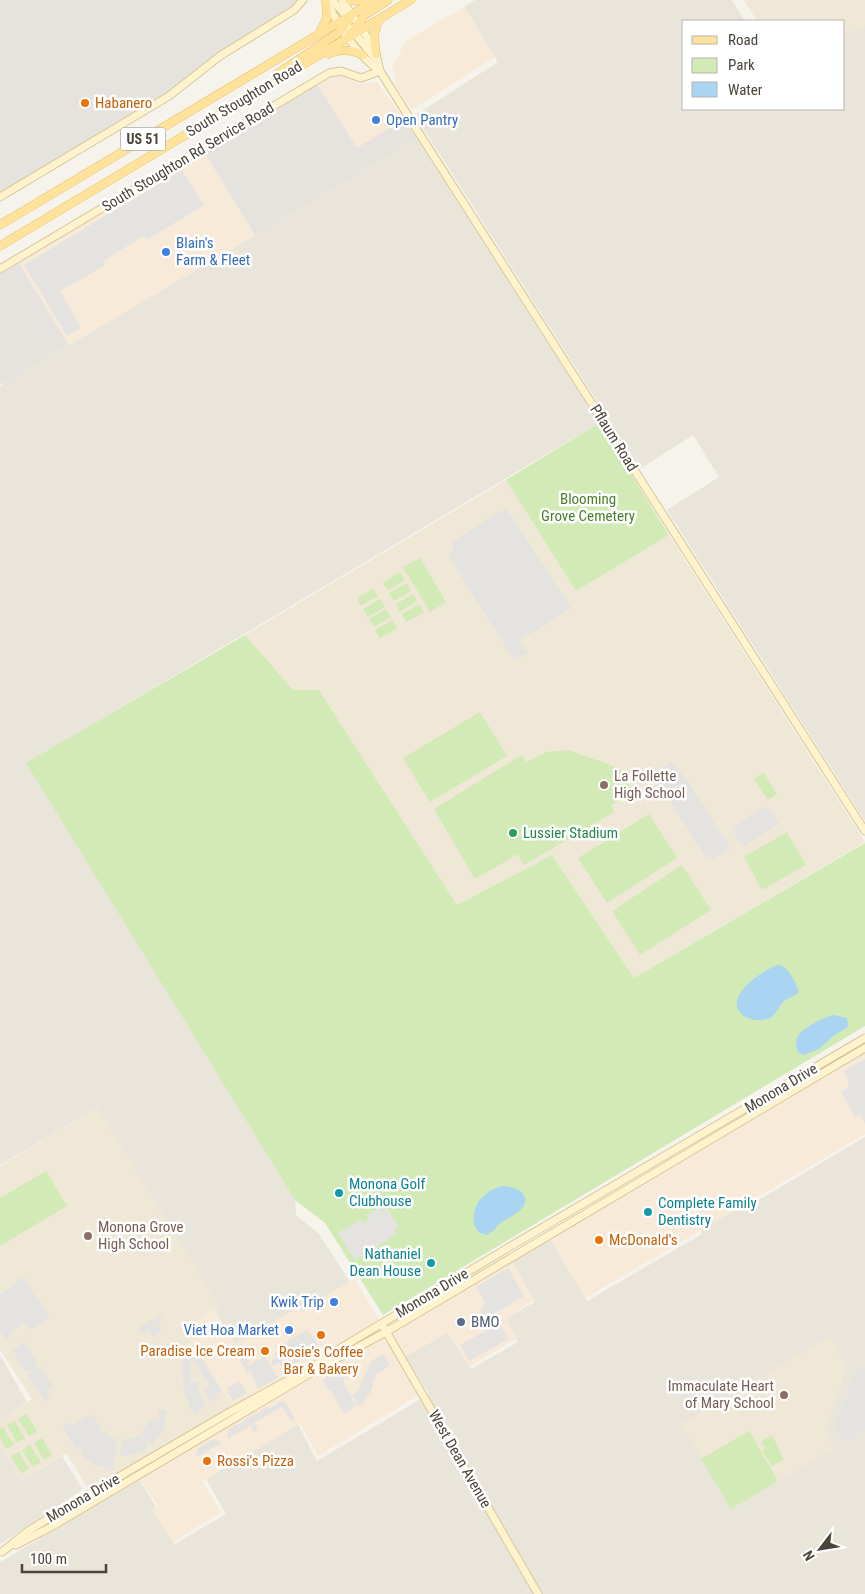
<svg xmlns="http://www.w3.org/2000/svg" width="865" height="1594" viewBox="0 0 865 1594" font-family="'Roboto Condensed',sans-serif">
<rect width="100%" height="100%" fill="#f6f3ec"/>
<path fill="#eae5da" d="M 475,0 L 732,0 L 745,21 L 684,21 L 684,109 L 844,109 L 844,35 L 865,26 L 865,821 L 667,510 L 719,477 L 693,435 L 640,469 L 418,120 L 417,114 L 498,62 L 464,7 Z
M 417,139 L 599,423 L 27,763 L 295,1200 L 296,1215 L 319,1234 L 350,1282 L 302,1311 L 299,1307 L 235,1344 L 214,1309 L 219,1307 L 97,1108 L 0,1165 L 0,386 Z
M 865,1137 L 865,1594 L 0,1594 L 0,1562 L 140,1480 L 156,1507 L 153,1509 L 175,1544 L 226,1514 L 206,1479 L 298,1424 L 317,1461 L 429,1394 L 405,1357 L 448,1332 L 471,1369 L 518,1342 L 504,1319 L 535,1302 L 511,1260 L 550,1238 L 587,1301 L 702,1234 L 664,1170 L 713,1142 L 750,1205 Z
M 0,1355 L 27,1402 L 0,1421 Z
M 0,1446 L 21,1480 L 62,1456 L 82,1488 L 79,1492 L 0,1544 Z"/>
<path fill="#f7ead8" d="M 464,7 L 495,57 L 418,106 L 412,109 L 404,99 L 396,85 L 392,66 L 398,59 L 402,47 L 406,41 Z
M 335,75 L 340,75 L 360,84 L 377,82 L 404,119 L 357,149 L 317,84 Z
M 204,152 L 255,235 L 69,345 L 19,263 Z
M 865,1048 L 865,1134 L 585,1298 L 549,1235 Z
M 510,1258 L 534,1300 L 506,1318 L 517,1338 L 469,1367 L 449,1331 L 402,1359 L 422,1393 L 318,1456 L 300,1423 L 202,1481 L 221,1512 L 173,1542 L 152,1510 L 158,1506 L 138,1476 Z
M 355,1279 L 381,1324 L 235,1410 L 184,1328 L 214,1309 L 235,1344 L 299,1307 L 302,1311 Z"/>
<path fill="#e6e2dd" d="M 0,0 L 303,0 L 191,79 L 0,197 Z
M 317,84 L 357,148 L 404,119 L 417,139 L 255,235 L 204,152 Z
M 19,263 L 69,345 L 2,385 L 0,382 L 0,274 Z"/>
<path fill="#efe8d6" d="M 744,0 L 865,0 L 865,26 L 844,35 L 844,21 L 757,21 Z
M 506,480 L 576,591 L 669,535 L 865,842 L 634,978 L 552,855 L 457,905 L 319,690 L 293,690 L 245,635 Z
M 97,1108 L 219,1306 L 184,1328 L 235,1410 L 91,1493 L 66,1453 L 21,1480 L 0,1446 L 0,1421 L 32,1399 L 0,1350 L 0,1166 Z
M 830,1336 L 846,1366 L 826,1432 L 835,1448 L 731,1509 L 681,1424 Z"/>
<path fill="#d2eab5" d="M 599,423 L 669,535 L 576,591 L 506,480 Z
M 420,558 L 446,602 L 430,612 L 403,567 Z
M 400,572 L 405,580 L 388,590 L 383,583 Z
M 407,583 L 411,591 L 394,601 L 389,593 Z
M 374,588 L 378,596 L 361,606 L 357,598 Z
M 413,594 L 417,601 L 400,612 L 396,604 Z
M 380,599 L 385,607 L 368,617 L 363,609 Z
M 419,604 L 424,612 L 406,622 L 402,614 Z
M 386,609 L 391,617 L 374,627 L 369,619 Z
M 393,620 L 397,628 L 380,638 L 375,630 Z
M 245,635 L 293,690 L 319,690 L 457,905 L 552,855 L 634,978 L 865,843 L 865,1026 L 383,1315 L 325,1223 L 295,1200 L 26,763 Z
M 480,712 L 507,756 L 430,802 L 403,758 Z
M 568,750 L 619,768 L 634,792 L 611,805 L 614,812 L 524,865 L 518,854 L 475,879 L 434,809 L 522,755 L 526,762 L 547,752 Z
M 764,773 L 777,794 L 768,800 L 754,779 Z
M 649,814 L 677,858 L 607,903 L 578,858 Z
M 787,832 L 806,865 L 762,890 L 744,857 Z
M 682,865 L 711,910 L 640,955 L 612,911 Z
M 46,1171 L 67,1206 L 0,1246 L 0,1198 Z
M 26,1414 L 37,1431 L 29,1436 L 18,1419 Z
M 15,1421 L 25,1438 L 17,1443 L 7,1425 Z
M 3,1427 L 14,1445 L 6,1449 L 0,1439 L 0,1429 Z
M 749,1431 L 778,1481 L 731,1509 L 701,1459 Z
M 772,1435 L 784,1460 L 772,1466 L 762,1451 L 765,1448 L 761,1442 Z
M 42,1438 L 52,1455 L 44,1460 L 34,1443 Z
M 30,1445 L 41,1462 L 33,1467 L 22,1450 Z
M 19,1452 L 29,1469 L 21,1473 L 11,1456 Z"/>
<path fill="#e5e3e0" d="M 182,170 L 204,205 L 148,239 L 142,237 L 105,260 L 104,266 L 60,291 L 81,328 L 67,336 L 24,265 Z
M 506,508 L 571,608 L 520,640 L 528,653 L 514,660 L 449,557 L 454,547 L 452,542 Z
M 672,762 L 686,779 L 731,849 L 713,860 L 710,856 L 707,859 L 653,774 Z
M 767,806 L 779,823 L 743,847 L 731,828 Z
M 865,1059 L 865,1124 L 860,1115 L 855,1117 L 841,1092 L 847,1088 L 849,1082 L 844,1071 Z
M 380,1207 L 382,1211 L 387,1208 L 399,1227 L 394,1230 L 397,1234 L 355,1260 L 338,1233 L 361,1219 L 364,1223 L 369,1220 L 367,1215 Z
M 508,1268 L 524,1296 L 494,1314 L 508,1339 L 469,1361 L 460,1345 L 485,1331 L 476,1315 L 479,1313 L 485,1303 L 476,1287 Z
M 22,1276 L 50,1318 L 29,1330 L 24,1323 L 10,1332 L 12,1336 L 6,1340 L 0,1331 L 0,1294 L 17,1283 L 16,1280 Z
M 160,1315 L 163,1321 L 158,1324 L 162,1331 L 153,1337 L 148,1330 L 141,1334 L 138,1328 Z
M 308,1329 L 318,1345 L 315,1347 L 318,1354 L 306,1361 L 304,1358 L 294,1364 L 283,1344 Z
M 25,1342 L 38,1362 L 34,1365 L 37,1369 L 40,1367 L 54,1387 L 47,1391 L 50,1398 L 45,1401 L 28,1375 L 32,1372 L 30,1369 L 25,1371 L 12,1350 Z
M 242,1349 L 250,1362 L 247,1364 L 247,1366 L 265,1356 L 278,1378 L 258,1389 L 250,1371 L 247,1373 L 235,1352 Z
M 282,1349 L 295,1368 L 286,1373 L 279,1363 L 273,1366 L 271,1362 L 276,1358 L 274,1354 Z
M 197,1352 L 222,1391 L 216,1395 L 218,1397 L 210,1401 L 204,1391 L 210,1386 L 191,1357 L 191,1382 L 198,1382 L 199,1393 L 206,1405 L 199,1409 L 201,1411 L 194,1415 L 184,1393 L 182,1355 L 191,1355 Z
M 383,1354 L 390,1366 L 376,1374 L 371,1392 L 366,1397 L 363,1404 L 358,1406 L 352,1395 L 358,1390 L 371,1361 Z
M 341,1367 L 347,1377 L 343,1381 L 356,1406 L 344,1414 L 330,1389 L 328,1390 L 323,1380 L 326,1378 L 326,1376 Z
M 865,1367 L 865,1430 L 843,1443 L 835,1427 L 855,1373 Z
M 239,1381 L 247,1393 L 233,1401 L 228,1393 L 229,1392 L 227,1388 Z
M 281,1401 L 285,1402 L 295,1419 L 291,1421 L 282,1407 L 254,1423 L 258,1430 L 254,1433 L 250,1426 L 229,1438 L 227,1436 L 229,1429 L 242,1422 L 244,1423 L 244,1420 L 258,1412 L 260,1413 L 261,1410 L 267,1407 L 270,1408 Z
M 159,1410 L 166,1410 L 166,1416 L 164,1428 L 156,1440 L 152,1445 L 149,1442 L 146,1444 L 148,1448 L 143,1451 L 126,1456 L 120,1456 L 122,1440 L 133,1438 L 139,1435 L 142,1438 L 143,1436 L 141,1433 L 150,1420 L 159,1421 Z
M 92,1414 L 102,1429 L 100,1432 L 100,1433 L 104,1431 L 112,1438 L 117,1438 L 113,1471 L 96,1465 L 88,1460 L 80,1452 L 83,1450 L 80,1447 L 76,1449 L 62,1427 L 69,1422 L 71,1425 Z
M 213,1439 L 220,1441 L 221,1443 L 197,1457 L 196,1455 L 198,1448 L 208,1442 L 210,1442 Z"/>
<path fill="#a9d4f2" d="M 778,965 C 789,965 795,983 799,992 C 794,997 787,998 783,1002 C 778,1008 775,1017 767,1019 C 761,1021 753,1020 748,1018 C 716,1003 761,970 778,965 Z
M 834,1015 L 847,1018 L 848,1027 L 833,1036 L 819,1049 L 803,1055 L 798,1052 C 796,1046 795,1041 798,1036 C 804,1027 824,1017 834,1015 Z
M 503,1186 C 510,1187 517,1187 522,1193 C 535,1207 507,1218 499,1224 C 495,1228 493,1232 487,1235 C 484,1234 479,1233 477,1230 C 471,1223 474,1206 480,1200 C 486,1192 494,1188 503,1186 Z"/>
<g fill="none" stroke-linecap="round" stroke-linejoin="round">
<g stroke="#d6c79b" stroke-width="9">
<path id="secondary" d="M 326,0 C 338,25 357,55 380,71
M 332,0 L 350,20
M 342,0 L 369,40 L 376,54 L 380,71 L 417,130 L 865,831
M 342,22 L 350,28 L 375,58
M 0,197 L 169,96 L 220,56 L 294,10 L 303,0
M 0,269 L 329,73 L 341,71 L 361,78 L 380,71
M 384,1328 L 538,1594
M 16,1545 L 51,1527 L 314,1371 L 386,1332 L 865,1048
M 2,1552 L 28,1531 L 57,1513 L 228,1413 L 312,1367 L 344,1346 L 506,1249 L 865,1038"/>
</g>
<g stroke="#e6c16a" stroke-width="9">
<path id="primary" d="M 349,0 L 357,1 L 366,0
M 320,32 L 327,18 L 326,1
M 349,36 L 365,15 L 388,0
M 328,54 C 341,49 350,49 363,55
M 376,54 L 374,35 L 379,19
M 277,74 L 341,31 L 351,16
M 0,225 L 376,0
M 0,246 L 411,0"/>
</g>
<use href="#secondary" stroke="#fff3cd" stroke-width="7"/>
<use href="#primary" stroke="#ffe39c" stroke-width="8"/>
</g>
<g fill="#e8710a" stroke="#fff" stroke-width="2">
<circle cx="85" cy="103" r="5"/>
<circle cx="599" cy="1240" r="5"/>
<circle cx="321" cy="1335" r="5"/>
<circle cx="265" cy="1351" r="5"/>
<circle cx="207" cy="1461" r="5"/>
</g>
<g fill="#3f7fe0" stroke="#fff" stroke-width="2">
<circle cx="376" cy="120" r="5"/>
<circle cx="166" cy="252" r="5"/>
<circle cx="334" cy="1302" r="5"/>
<circle cx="289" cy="1330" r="5"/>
</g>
<g fill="#8d6e63" stroke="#fff" stroke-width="2">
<circle cx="604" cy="785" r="5"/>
<circle cx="88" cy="1236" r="5"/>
<circle cx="784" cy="1395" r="5"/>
</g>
<circle fill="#2e9e5b" stroke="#fff" stroke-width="2" cx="513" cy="833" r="5"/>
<g fill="#0f9aa8" stroke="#fff" stroke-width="2">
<circle cx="339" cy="1193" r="5"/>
<circle cx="648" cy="1212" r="5"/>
<circle cx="431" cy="1263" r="5"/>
</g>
<circle fill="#5c6f8a" stroke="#fff" stroke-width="2" cx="461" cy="1322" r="5"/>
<g text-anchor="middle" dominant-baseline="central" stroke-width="5" stroke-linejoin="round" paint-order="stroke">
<rect fill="#fff" stroke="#817c74" stroke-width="1" x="120.5" y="127.5" width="45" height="23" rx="4"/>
<g font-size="14" font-weight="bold" fill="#4b4439">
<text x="143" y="139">US 51</text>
</g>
<g font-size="15" fill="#4b4439" stroke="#fff">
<text transform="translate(244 99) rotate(-31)">South Stoughton Road</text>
<text transform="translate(188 157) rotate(-31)">South Stoughton Rd Service Road</text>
<text transform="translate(614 438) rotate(58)">Pflaum Road</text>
<text transform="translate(781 1088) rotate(-31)">Monona Drive</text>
<text transform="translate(432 1293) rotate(-31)">Monona Drive</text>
<text transform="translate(460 1459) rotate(60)">West Dean Avenue</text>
<text transform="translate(83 1498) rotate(-30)">Monona Drive</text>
</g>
<g font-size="15" fill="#c56008" stroke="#fff" text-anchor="start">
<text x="95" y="103">Habanero</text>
<text x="609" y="1240">McDonald's</text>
<text x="255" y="1351" text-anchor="end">Paradise Ice Cream</text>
<text x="321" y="1352" text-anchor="middle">Rosie's Coffee<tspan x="321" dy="17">Bar &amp; Bakery</tspan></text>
<text x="217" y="1461">Rossi's Pizza</text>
</g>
<g font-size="15" fill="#366cbe" stroke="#fff" text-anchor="start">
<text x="386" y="120">Open Pantry</text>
<text x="176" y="243">Blain's<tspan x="176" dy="17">Farm &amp; Fleet</tspan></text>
<text x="324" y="1302" text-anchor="end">Kwik Trip</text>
<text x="279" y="1330" text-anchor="end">Viet Hoa Market</text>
</g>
<g font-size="15" fill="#4a7f2a" stroke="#fff">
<text x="588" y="499">Blooming<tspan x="588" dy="17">Grove Cemetery</tspan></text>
</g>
<g font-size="15" fill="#785e54" stroke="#fff" text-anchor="start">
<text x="614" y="776">La Follette<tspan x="614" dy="17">High School</tspan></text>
<text x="98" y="1227">Monona Grove<tspan x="98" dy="17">High School</tspan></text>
<text x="774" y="1386" text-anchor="end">Immaculate Heart<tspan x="774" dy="17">of Mary School</tspan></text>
</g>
<g font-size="15" fill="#27864d" stroke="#fff" text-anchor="start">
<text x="523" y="833">Lussier Stadium</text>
</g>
<g font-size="15" fill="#0d838f" stroke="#fff" text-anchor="start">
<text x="349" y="1184">Monona Golf<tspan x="349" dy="17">Clubhouse</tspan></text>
<text x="658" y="1203">Complete Family<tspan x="658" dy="17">Dentistry</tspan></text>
<text x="421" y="1254" text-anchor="end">Nathaniel<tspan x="421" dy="17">Dean House</tspan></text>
</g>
<g font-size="15" fill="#4e5e75" stroke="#fff" text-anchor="start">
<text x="471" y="1322">BMO</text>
</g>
</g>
<rect x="682" y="20" width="162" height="90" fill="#ffffff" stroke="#b7b4b0"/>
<rect x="692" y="36" width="25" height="8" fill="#ffe39c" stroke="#b7b4b0"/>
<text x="728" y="45" font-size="15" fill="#4b4439">Road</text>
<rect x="692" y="58" width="25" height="15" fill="#d2eab5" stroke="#b7b4b0"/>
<text x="728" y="70" font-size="15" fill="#4b4439">Park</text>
<rect x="692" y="82" width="25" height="15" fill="#a9d4f2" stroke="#b7b4b0"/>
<text x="728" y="95" font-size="15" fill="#4b4439">Water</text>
<g transform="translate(820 1549) rotate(239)" stroke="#ffffff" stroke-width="4" paint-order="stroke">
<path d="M0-4L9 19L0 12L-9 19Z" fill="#4b4439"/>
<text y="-8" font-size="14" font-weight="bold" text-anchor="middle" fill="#4b4439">N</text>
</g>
<path d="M22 1564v8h84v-8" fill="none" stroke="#4b4439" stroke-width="2.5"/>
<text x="30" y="1564" font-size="15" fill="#4b4439" stroke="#ffffff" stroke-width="4" paint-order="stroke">100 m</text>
</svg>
